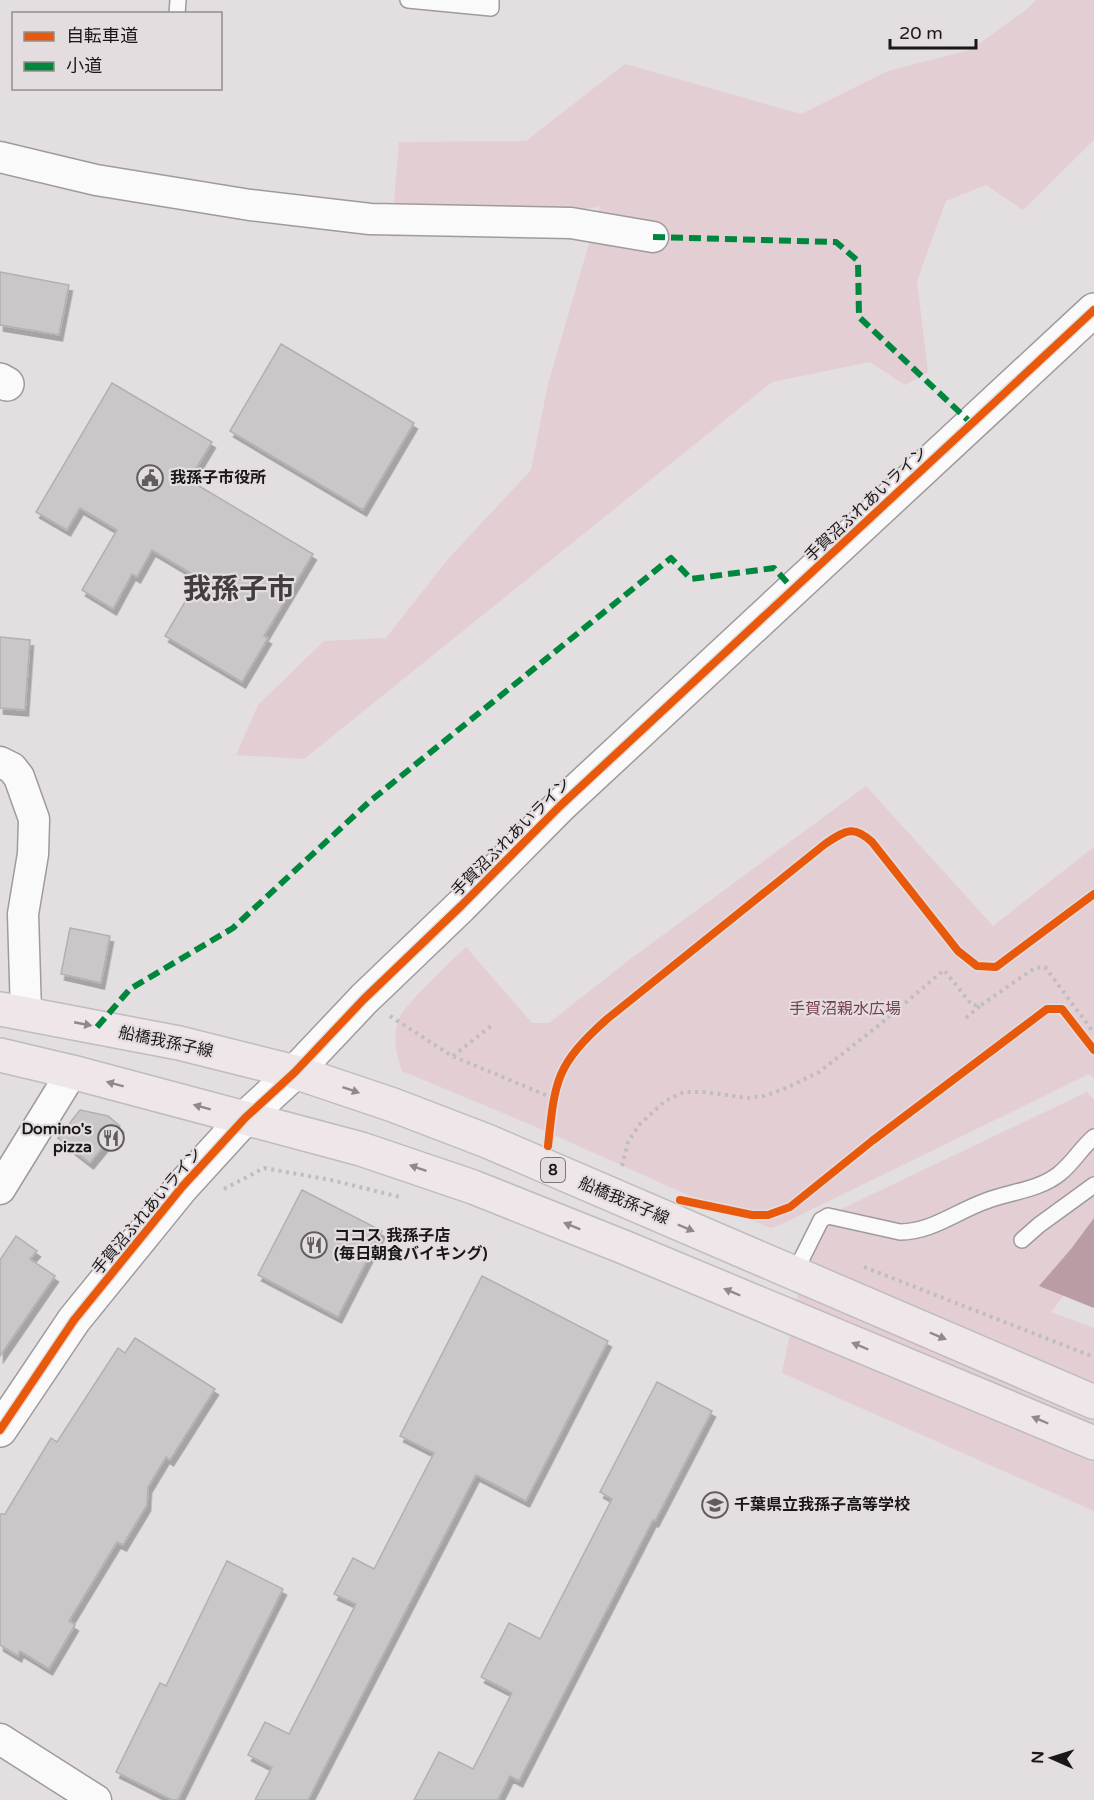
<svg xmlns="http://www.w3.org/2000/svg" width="1094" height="1800" viewBox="0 0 1094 1800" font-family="'Varela Round','Noto Sans JP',sans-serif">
<defs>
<filter id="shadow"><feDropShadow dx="3.5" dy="6" stdDeviation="0" flood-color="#0004"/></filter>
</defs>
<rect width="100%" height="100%" fill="#e3dee0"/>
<path fill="#e3ced3" d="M 1036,0 L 1094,0 L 1094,140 L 1023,210 L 986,185 L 946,201 L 917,281 L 928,372 L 905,385 L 870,362 L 772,382 L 304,759 L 236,755 L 258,705 L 324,641 L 386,638 L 448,559 L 531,470 L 548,384 L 600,206 L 493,230 L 391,237 L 399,142 L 526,141 L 625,64 L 801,114 L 888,71 L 970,50 L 1027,9 Z
M 866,786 L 993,926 L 1094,847 L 1094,1078 L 1089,1074 L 784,1223 L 771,1228 L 681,1192 L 534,1126 L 402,1071 C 397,1055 393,1040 397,1024 C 400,1007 452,961 466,947 L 532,1023 L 549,1023 L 629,960 Z
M 1087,1092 L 1094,1100 L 1094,1256 L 1051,1312 L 1094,1328 L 1094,1511 L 782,1373 L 812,1223 Z"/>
<path fill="#ba9ca4" d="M 1094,1218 L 1094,1308 L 1039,1286 L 1071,1249 Z"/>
<path fill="#cac7c8" stroke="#b3b0b1" stroke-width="1.5" filter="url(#shadow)" d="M 0,272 L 69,285 L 59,335 L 0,325 Z
M 281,344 L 414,423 L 363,510 L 230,431 Z
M 112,383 L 212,442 L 189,480 L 313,554 L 264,636 L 268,638 L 242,682 L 165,636 L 199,578 L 152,550 L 137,577 L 132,574 L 113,609 L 82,590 L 117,530 L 80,508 L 67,530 L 36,512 Z
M 0,637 L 30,640 L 25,710 L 0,708 Z
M 70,928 L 110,936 L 101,983 L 61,974 Z
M 80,1110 L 108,1116 L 120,1126 L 90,1163 L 58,1138 Z
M 302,1190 L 382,1231 L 338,1317 L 258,1275 Z
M 16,1236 L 37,1251 L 30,1259 L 55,1276 L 0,1356 L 0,1260 Z
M 482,1276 L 608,1341 L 526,1501 L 476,1475 L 308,1800 L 255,1800 L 272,1767 L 248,1755 L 265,1722 L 289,1734 L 356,1604 L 334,1594 L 353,1558 L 374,1569 L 434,1453 L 400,1436 Z
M 135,1338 L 215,1389 L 170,1460 L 166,1457 L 148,1487 L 147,1505 L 123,1545 L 117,1542 L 69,1621 L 75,1625 L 49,1669 L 20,1651 L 18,1656 L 0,1645 L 0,1514 L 5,1514 L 51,1438 L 57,1442 L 118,1348 L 125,1353 Z
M 657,1382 L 712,1411 L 655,1521 L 653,1520 L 519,1781 L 510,1776 L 498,1800 L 414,1800 L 439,1752 L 473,1769 L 512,1693 L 481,1677 L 509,1623 L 540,1639 L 612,1499 L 600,1492 Z
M 227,1561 L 283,1589 L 178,1800 L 172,1800 L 116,1772 L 160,1683 L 166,1686 Z"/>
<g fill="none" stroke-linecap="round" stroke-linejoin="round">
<g stroke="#9f9b9d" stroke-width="18">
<path id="service" d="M 408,0 L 491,8 L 491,0
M 177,14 L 178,0
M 1022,1240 L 1039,1225 L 1094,1185
M 794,1274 L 821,1220 L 828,1216 L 900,1232 C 932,1232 957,1211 986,1201 C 1009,1192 1039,1190 1059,1174 C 1073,1163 1081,1148 1094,1137"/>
</g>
<g stroke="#9f9b9d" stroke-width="33">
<path id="minor" d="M 0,157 L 96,180 L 250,205 L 370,219 L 571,223 L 653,237
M 0,762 L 12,768 L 19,777 L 34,819 L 33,854 L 23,914 L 26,1013
M 0,1189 L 72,1072
M 0,1739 L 96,1800"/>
</g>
<g stroke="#9f9b9d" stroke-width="36">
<path id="tertiary" d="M 0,380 L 7,384
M 0,1430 L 74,1320 L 182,1187 L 245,1118 L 295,1072 L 364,999 L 461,906 L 560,806 L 1094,310"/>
</g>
<g stroke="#bebcbd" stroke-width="36">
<path id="primary" d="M 0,1009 L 179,1043 L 295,1072 L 393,1105 L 487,1141 L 1094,1402
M 0,1055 L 72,1072 L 361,1149 L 473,1187 L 626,1248 L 1094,1443"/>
</g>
<path stroke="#bfbebe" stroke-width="4" stroke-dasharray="3 4.5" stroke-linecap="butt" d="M 390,1016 L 452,1056 L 553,1098
M 966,1018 L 981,1005
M 453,1056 L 491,1026
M 622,1166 L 628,1142 L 639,1125 L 665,1101 L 684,1092 L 705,1092 L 747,1098 L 764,1096 L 786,1088 L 819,1072 L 878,1026 L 944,970 L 972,1005 L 981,1005 L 1035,968 L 1045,967 L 1094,1033
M 224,1189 L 264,1168 L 331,1180 L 400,1197
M 864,1267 L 1094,1357"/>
<use href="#service" stroke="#fbfafa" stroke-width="15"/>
<use href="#minor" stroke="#fbfafa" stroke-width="30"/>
<use href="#tertiary" stroke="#fbfafa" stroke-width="33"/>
<use href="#primary" stroke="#eee6e8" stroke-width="33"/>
<path stroke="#00873e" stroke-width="6" stroke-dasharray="12 6" stroke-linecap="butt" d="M 653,237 L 836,242 L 858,261 L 859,317 L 972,424
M 97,1027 L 130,989 L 233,928 L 369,802 L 671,558 L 691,579 L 774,568 L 794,590"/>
<g stroke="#e4dddf" stroke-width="11">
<path id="cycleway" d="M 548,1146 C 555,1079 556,1065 607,1019 L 825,844 C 845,831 853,824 872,842 L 958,951 L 977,966 L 996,967 L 1094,894
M 680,1200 L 752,1215 L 768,1215 L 790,1207 L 872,1141 L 1047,1009 L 1062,1009 L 1094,1050
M 0,1430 L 74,1320 L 182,1187 L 245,1118 L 295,1072 L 364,999 L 461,906 L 560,806 L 1094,310"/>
</g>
<use href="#cycleway" stroke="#e8590c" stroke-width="8"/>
</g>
<defs><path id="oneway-solid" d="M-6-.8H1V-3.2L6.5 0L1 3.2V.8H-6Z" transform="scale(1.5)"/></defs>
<g fill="#8e898a">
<use href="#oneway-solid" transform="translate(83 1024) rotate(11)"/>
<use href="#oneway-solid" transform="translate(115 1084) rotate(-165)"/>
<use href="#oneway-solid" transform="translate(351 1090) rotate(19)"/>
<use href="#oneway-solid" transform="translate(202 1107) rotate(-165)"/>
<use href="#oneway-solid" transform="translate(418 1168) rotate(-161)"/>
<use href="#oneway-solid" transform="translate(572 1226) rotate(-158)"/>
<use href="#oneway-solid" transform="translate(686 1228) rotate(23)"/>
<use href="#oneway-solid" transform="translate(732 1292) rotate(-157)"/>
<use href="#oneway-solid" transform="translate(938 1336) rotate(23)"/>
<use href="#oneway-solid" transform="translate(860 1346) rotate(-157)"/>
<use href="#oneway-solid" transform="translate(1040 1420) rotate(-157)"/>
</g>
<defs>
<g id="civic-ring" transform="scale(1.35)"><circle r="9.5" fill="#e4dddf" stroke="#605d5e" stroke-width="1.5"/><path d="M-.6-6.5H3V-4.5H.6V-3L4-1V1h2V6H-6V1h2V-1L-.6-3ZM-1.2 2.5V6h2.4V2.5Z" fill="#605d5e"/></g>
<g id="restaurant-ring" transform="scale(1.35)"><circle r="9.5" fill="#e4dddf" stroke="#605d5e" stroke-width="1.5"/><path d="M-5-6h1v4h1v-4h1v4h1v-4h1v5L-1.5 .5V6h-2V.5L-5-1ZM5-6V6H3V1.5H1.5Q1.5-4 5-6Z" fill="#605d5e"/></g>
<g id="school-ring" transform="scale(1.35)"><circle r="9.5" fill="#e4dddf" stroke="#605d5e" stroke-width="1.5"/><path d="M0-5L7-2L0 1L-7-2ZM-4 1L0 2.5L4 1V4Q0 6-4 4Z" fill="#605d5e"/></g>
</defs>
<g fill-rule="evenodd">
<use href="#civic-ring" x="150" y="478"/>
<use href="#restaurant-ring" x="111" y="1138"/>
<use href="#restaurant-ring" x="314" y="1245"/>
<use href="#school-ring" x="715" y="1505"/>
</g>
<g text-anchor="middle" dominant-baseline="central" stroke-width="4.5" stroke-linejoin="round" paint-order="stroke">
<rect fill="#e4dddf" stroke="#565254" stroke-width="1.5" x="541" y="1158" width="24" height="24" rx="4.5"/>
<g font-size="15" font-weight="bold" fill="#191718">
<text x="553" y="1170">8</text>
</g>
<g font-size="16" font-weight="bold" fill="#191718" stroke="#e4dddf" text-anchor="start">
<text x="170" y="478">我孫子市役所</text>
<text x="92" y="1129" text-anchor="end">Domino's<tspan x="92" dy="18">pizza</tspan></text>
<text x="334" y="1236">ココス 我孫子店<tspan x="334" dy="18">(毎日朝食バイキング)</tspan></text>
<text x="734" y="1505">千葉県立我孫子高等学校</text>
</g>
<g font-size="16" fill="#191718" stroke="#e4dddf">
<text transform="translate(866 504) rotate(-43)">手賀沼ふれあいライン</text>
<text transform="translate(511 837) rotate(-45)">手賀沼ふれあいライン</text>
<text transform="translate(166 1042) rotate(12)">船橋我孫子線</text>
<text transform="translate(624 1201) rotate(23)">船橋我孫子線</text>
<text transform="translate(147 1211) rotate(-50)">手賀沼ふれあいライン</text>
</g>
<g font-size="16" fill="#783f50" stroke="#e4dddf">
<text x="845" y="1009">手賀沼親水広場</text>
</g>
<g font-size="28" font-weight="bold" fill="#423d3e" stroke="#e4dddf">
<text x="239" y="589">我孫子市</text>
</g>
</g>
<rect x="12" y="12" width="210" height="78" fill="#e4dddf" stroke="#938e8f" stroke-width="1.5"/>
<rect x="24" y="32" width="30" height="9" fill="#e8590c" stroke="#938e8f" stroke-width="1.5"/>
<text x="66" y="42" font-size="18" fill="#191718">自転車道</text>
<rect x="24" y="62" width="30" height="9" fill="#00873e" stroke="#938e8f" stroke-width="1.5"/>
<text x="66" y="72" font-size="18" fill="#191718">小道</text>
<g transform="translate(1052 1758) rotate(273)" stroke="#e4dddf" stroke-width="4.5" paint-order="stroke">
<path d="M0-4.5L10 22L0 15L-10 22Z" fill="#191718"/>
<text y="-9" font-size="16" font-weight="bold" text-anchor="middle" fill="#191718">N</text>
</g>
<path d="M890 39v9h86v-9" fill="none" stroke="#191718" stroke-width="3"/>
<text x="899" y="39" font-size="18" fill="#191718" stroke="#e4dddf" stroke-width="4.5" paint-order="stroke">20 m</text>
</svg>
